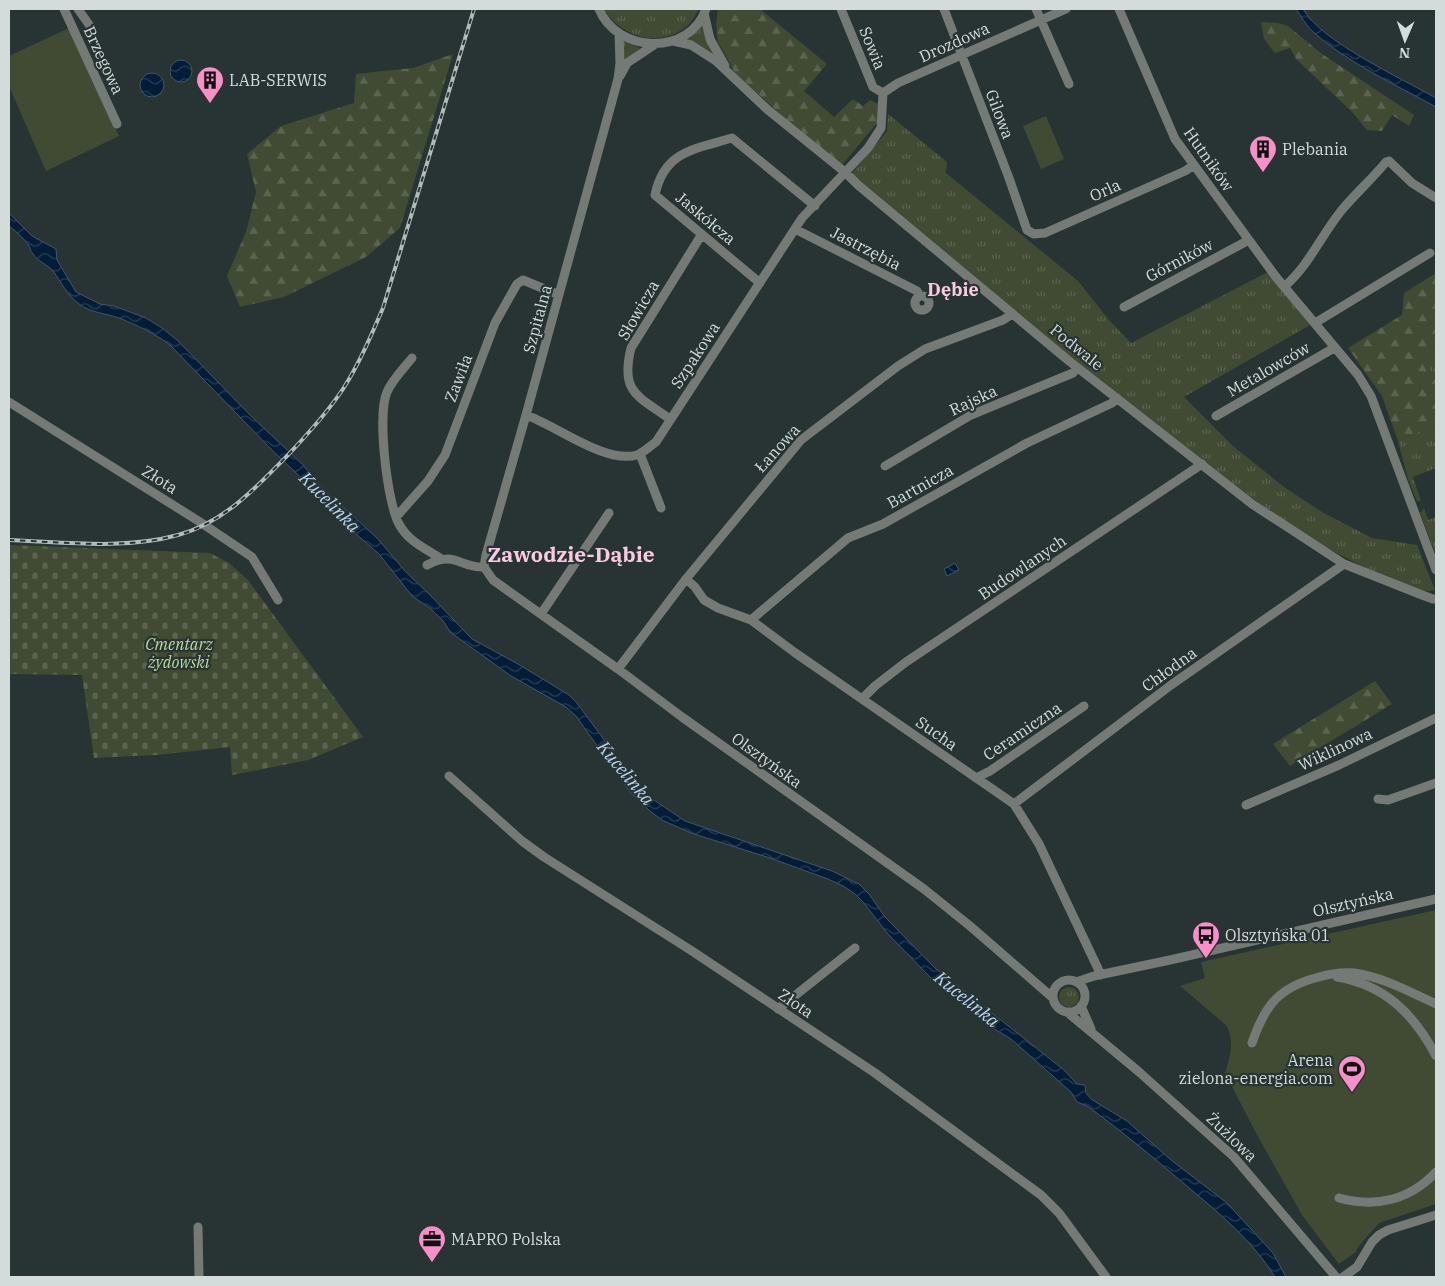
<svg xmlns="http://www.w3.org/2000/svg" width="1445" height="1286" viewBox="0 0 1445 1286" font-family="'IBM Plex Serif',serif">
<defs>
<pattern id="grass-tufts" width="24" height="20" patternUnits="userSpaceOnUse" patternTransform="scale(1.25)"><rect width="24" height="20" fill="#414b33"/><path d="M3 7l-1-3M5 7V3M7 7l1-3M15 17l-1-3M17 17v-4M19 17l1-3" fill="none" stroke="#5c6450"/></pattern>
<pattern id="forest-firs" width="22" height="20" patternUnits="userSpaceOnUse" patternTransform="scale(1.25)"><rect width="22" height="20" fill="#414b33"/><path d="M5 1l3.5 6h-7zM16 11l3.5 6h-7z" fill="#5c6450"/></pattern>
<pattern id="cemetery-stones" width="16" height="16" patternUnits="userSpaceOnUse" patternTransform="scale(1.25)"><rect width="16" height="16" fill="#414b33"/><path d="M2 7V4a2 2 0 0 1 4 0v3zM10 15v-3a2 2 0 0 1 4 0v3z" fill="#5c6450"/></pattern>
<pattern id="water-waves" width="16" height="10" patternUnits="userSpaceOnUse" patternTransform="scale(1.25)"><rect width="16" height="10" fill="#031d39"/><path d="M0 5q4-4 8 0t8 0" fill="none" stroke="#273d55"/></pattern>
</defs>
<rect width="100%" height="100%" fill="#283433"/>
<path fill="url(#grass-tufts)" d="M 604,9 L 699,9 C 696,13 694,18 691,22 C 665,50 622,39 604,9 Z
M 703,23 L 712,52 L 711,52 L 699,45 L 683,40 L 693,34 Z
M 620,40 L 640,48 L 625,60 Z
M 888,114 L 947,162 L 946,173 L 1078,281 L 1109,320 L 1131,343 L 1268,272 L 1310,325 L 1184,397 L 1233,446 L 1284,487 L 1322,512 L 1372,538 L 1417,545 L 1435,590 L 1422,592 L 1362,566 L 1321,545 L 1293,527 L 1230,482 L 1104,384 L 854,179 L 853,172 L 887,131 Z
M 1436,347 L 1436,382 L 1428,368 Z
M 1436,424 L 1436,468 L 1413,477 L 1421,501 L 1417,501 L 1408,479 L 1398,441 Z
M 1424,508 L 1428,520 L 1436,517 L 1436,555 L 1420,513 Z
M1059 997a10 10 0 1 1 20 0a10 10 0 1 1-20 0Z"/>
<path fill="url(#forest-firs)" d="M 718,9 L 760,9 L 827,64 L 804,91 L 834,117 L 853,99 L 863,106 L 870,100 L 878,104 L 877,123 L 842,165 L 788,121 L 735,73 L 718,42 L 716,24 Z
M 1261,22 L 1277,23 L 1288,26 L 1322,54 L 1414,115 L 1409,126 L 1392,115 L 1382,131 L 1367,130 L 1352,112 L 1296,59 L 1290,48 L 1275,53 L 1264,39 Z
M 453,54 L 400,228 L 366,257 L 284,297 L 240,307 L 227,276 L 246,232 L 256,192 L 247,154 L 281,126 L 354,103 L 356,74 L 413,68 Z
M 1436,273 L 1436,347 L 1429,368 L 1436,382 L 1436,424 L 1398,441 L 1382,396 L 1348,348 L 1402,315 L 1404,293 Z
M 1375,681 L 1392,704 L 1290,766 L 1273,744 Z"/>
<path fill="url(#cemetery-stones)" d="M 9,545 L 210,553 L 229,563 L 248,580 L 363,737 L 308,760 L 232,775 L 230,747 L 157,755 L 94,758 L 82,675 L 9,674 Z"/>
<path fill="#414b33" d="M 69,28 L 119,136 L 46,171 L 9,86 L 9,56 Z
M 1046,116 L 1064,159 L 1041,169 L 1023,126 Z
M 1436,910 L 1436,1204 L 1379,1223 L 1358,1247 L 1356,1252 L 1339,1264 L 1302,1215 L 1256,1133 L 1225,1073 C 1230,1057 1235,1040 1226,1025 L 1180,986 L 1205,978 L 1201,962 Z"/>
<path fill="url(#water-waves)" stroke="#42566a" d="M 1296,9 L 1303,9 C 1322,42 1401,78 1436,98 L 1436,107 C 1396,85 1346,62 1312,31 C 1306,25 1301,16 1296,9 Z
M170 71a11 11 0 1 1 22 0a11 11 0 1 1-22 0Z
M140 85a12 12 0 1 1 24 0a12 12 0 1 1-24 0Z
M 9,213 L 32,236 L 56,249 L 57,260 L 76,292 L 100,304 L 114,306 L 146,318 L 162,328 L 177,340 L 252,417 L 302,464 L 323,489 L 377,538 L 405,571 L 431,596 L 472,639 L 518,664 L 569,695 L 576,702 L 632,777 L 642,790 L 651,798 L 685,821 L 832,871 L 859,884 L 869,894 L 885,917 L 935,968 L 1064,1070 L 1077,1084 L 1085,1085 L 1086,1093 L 1091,1099 L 1127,1121 L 1171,1160 L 1227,1203 L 1273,1253 L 1286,1277 L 1275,1277 C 1252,1240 1221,1215 1188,1187 C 1155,1159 1122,1131 1087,1106 L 1077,1102 L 1071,1092 L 1011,1039 L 993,1028 L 957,997 L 932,979 L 888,934 L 863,902 L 854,893 L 843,886 L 828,879 L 770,858 L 691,833 L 662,820 L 650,811 L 630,792 L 576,716 L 566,707 L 511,676 L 450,632 L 444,622 L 431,609 L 412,596 L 379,554 L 356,534 L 340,515 L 272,450 L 170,345 C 154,333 137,325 119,318 C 105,313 91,313 79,304 C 67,295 62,283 53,271 C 48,265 37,261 33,254 C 30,251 30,247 28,244 C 22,237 16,231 9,226 Z
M 955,563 L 959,570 L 947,576 L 944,569 Z"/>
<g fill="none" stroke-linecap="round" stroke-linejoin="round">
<path stroke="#757a77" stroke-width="9" d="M 64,9 L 117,124
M 78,9 L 90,26
M 599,9 C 617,53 689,57 706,9
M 841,9 L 873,87 L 883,93
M 944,9 L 1009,178 L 1027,230 L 1034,234 L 1045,233 L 1185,171 L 1194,165
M 1036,9 L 1069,84
M 1119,9 L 1175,139 L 1276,277 L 1358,375 L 1371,396 L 1436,570
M 704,13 L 710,39 L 725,66
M 673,41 L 691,45 L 716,61 L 768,110 L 846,173 L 858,185 L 1069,361 L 1252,504 L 1344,564 L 1422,595 L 1433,599 L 1436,599
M 620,76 L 627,63 L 654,45
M 883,93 L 898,83 L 1066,9
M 795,229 L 917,291 L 920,296
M 760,283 L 655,195 C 664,151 695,149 732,138 L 815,206
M 1285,286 C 1309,265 1321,236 1341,211 C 1355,194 1372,179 1386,162 L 1389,161 L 1412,183 L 1436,198
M915 303a7 7 0 1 1 14 0a7 7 0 1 1-14 0Z
M 1124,307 L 1249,240
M 1315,323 L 1430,253
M 412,358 C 404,368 392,380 387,392 C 377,415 387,502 399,524 C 408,541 424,548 440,558
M 9,402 L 200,522 L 252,557 L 278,600
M 526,415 C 557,426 605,464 637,455 C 643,453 650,446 656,442 L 802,218 L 868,148 L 881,128 L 883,93
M 1216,416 L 1334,348
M 670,419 C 638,396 620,393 631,348 L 702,234
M 640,454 L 661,508
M 885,466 L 971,415 L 1073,373 L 1077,368
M 397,516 L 428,481 L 445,455 L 495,323 L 517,284 L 523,280 L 559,295
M 427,565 C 456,550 459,568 484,567
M 484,567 L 493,580 L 618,669 L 682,717 L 924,889 L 970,926 L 1053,998
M 484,567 L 486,555 L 526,415 L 618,79 L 620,63 L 619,33
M 686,579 L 695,587 L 704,600 L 718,608 L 751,620 L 794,652 L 1014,804 L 1039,844 L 1101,975
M 541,614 L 609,513
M 751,620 L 848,538 L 883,524 L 1027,443 L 1112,403 L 1117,398
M 618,669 L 686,579 L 801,440 L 898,366 L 925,349 L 1003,320 L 1012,314
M 862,699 L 875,686 L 906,662 L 1202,464
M 449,776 L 522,841 L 544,857 L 692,951 L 875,1073 L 1041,1195 L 1059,1213 L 1106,1277
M 976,778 L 990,771 L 1084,706
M 1378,799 L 1388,800 L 1436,783
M 1014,804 L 1171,685 L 1344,564
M 1246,805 L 1339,765 L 1436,718
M 1337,977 C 1385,985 1414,1014 1436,1056
M1053 996a16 16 0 1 1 32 0a16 16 0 1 1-32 0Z
M 1076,982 L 1094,976 L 1170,960 L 1436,899
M 1081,1006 L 1091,1029
M 778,1009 L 855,948
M 1067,1012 L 1138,1071 L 1234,1157 L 1336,1277
M 1252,1043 C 1265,1005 1279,987 1319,977 C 1329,974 1343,972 1354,973 C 1383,977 1410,992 1436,1004
M 1339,1198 C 1376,1208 1410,1200 1436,1172
M 198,1227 L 199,1277
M 1343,1277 L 1357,1267 L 1372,1242 L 1379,1235 L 1388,1230 L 1436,1215"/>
<g stroke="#b2baba" stroke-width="4">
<path id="rail" d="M 9,540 C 65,542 123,550 178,535 C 223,523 256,488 287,456 C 307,435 327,413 343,389 C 359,364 371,336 383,308 L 474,9"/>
</g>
<use href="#rail" stroke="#283433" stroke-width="2" stroke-dasharray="5.5" stroke-linecap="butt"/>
</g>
<defs>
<g id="building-pin" transform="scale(1.4375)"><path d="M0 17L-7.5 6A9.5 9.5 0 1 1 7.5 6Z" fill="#f98fc9" stroke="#283433"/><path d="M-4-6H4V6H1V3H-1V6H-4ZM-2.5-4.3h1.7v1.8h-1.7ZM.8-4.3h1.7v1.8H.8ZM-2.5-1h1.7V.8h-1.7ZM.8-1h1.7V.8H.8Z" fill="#111"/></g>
<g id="bus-pin" transform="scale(1.4375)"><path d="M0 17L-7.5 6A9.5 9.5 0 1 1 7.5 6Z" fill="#f98fc9" stroke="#283433"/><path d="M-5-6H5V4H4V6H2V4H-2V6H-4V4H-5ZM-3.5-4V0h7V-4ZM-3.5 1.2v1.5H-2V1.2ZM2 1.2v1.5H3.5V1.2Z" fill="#111"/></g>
<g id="stadium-pin" transform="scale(1.4375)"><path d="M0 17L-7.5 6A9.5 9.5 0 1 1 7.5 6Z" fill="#f98fc9" stroke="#283433"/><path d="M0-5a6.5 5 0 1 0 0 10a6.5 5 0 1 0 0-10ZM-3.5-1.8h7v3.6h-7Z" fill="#111"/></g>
<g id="office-pin" transform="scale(1.4375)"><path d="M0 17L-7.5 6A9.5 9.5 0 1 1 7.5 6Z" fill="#f98fc9" stroke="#283433"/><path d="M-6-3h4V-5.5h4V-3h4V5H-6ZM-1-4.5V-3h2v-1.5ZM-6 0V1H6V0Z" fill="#111"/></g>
</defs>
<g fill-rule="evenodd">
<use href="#building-pin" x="210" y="80"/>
<use href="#building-pin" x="1263" y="149"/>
<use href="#bus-pin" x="1206" y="935"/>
<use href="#stadium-pin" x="1352" y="1069"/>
<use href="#office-pin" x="432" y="1239"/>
</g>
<g text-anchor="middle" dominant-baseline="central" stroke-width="4.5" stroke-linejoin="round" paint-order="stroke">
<g font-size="16" fill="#d4dbdb" stroke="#283433">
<text transform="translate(954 42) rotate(-24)">Drozdowa</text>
<text transform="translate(873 48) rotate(68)">Sowia</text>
<text transform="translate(104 60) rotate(65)">Brzegowa</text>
<text transform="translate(1000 114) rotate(69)">Gilowa</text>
<text transform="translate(1209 159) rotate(55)">Hutników</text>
<text transform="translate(1105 190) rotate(-24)">Orla</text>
<text transform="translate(706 218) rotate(40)">Jaskółcza</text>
<text transform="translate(866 248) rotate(27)">Jastrzębia</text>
<text transform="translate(1179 260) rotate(-28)">Górników</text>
<text transform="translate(638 310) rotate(-60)">Słowicza</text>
<text transform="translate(537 319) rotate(-75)">Szpitalna</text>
<text transform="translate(1077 347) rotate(39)">Podwale</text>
<text transform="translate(695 355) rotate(-57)">Szpakowa</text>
<text transform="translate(1268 369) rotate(-30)">Metalowców</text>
<text transform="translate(458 378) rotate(-69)">Zawiła</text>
<text transform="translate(973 400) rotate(-25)">Rajska</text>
<text transform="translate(777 448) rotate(-48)">Łanowa</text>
<text transform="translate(160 479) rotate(32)">Złota</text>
<text transform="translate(920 486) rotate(-29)">Bartnicza</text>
<text transform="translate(1022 567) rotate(-34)">Budowlanych</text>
<text transform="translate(1169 669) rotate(-36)">Chłodna</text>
<text transform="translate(1022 731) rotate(-34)">Ceramiczna</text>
<text transform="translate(937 733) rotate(35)">Sucha</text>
<text transform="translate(1335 749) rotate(-25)">Wiklinowa</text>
<text transform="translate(767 760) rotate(36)">Olsztyńska</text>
<text transform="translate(1353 902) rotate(-13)">Olsztyńska</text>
<text transform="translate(796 1003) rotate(34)">Złota</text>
<text transform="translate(1232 1137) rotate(44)">Żużlowa</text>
</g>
<g font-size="16" fill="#d4dbdb" stroke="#283433" text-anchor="start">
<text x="229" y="80">LAB-SERWIS</text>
<text x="1282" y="149">Plebania</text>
<text x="1225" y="935">Olsztyńska 01</text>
<text x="1333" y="1060" text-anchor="end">Arena<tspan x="1333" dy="18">zielona-energia.com</tspan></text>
<text x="451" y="1239">MAPRO Polska</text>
</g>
<g font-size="16" font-style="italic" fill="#beda98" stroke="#283433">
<text x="179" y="644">Cmentarz<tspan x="179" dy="18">żydowski</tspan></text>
</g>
<g font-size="18" font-weight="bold" fill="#f9cae1" stroke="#283433">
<text x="953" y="289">Dębie</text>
</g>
<g font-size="18" font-style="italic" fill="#b7d3f4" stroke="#283433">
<text transform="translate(330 502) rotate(45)">Kucelinka</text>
<text transform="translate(626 773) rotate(50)">Kucelinka</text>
<text transform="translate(967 999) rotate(39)">Kucelinka</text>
</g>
<g font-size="21" font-weight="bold" fill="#f9cae1" stroke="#283433">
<text x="571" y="554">Zawodzie-Dąbie</text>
</g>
</g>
<rect width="1445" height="1286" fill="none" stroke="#d4dbdb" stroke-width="20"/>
<g transform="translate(1405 40) rotate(182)" stroke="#283433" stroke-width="4" paint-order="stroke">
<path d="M0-4L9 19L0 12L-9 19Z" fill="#d4dbdb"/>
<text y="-8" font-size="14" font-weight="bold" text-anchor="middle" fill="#d4dbdb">N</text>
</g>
</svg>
